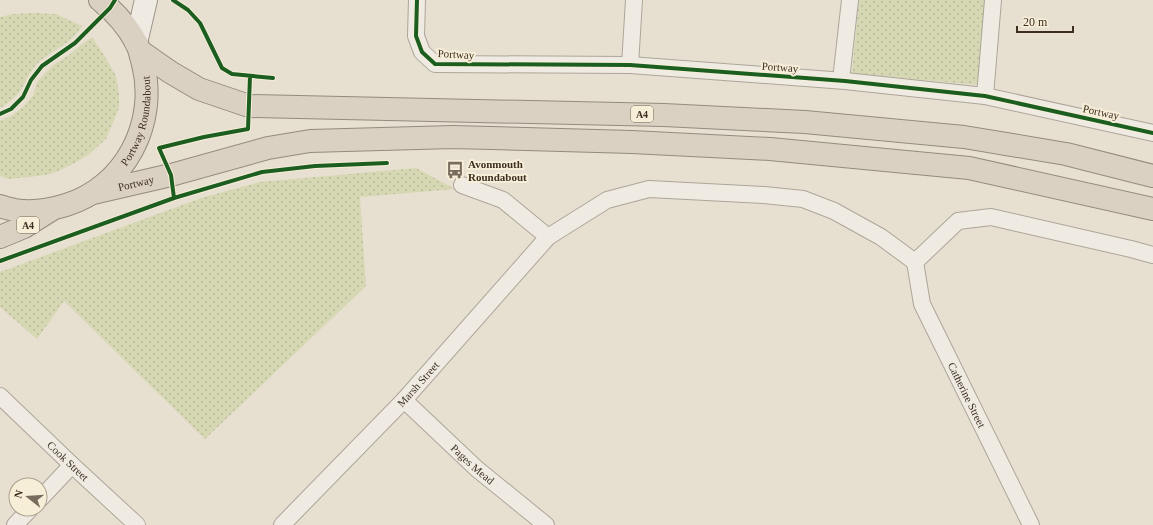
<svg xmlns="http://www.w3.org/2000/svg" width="1153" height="525" viewBox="0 0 1153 525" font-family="Georgia,serif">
<defs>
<pattern id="grass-dots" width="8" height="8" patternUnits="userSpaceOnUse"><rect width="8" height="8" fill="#d6d7b3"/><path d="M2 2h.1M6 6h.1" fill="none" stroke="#b9b99a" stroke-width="1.8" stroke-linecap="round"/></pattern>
</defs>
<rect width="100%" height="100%" fill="#e7e0d1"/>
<path fill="url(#grass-dots)" d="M 859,0 L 987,0 L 978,85 L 852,73 Z
M 35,13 L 56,14 L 82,26 C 70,45 53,49 37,64 C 28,73 25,85 17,95 C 12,100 6,104 0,108 L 0,17 L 13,14 Z
M 92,37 L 104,55 L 116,76 L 119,93 L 119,108 L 106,139 L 88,155 L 71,165 L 51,174 L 30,177 L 8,179 L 0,176 L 0,121 L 11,116 L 24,106 L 34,94 L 36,84 L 44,74 L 53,65 L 69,55 L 81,45 Z
M 416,168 L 455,189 L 360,197 L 366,286 L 205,439 L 64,301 L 37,339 L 0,307 L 0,272 L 201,198 L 260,182 Z"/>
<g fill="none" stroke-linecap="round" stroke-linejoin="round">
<g stroke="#ada599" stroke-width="18">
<g id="street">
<path d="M 417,0 L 416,36 L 422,52 L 435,64 L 630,65 L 845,81 L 985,96 L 1153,133"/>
<path d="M 630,65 L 634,0"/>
<path d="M 841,80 L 850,0"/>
<path d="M 985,96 L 993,0"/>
<path d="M 462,185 L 503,200 L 548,237 L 607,200 L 649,189 L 764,195 L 803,199 L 834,211 L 881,237 L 915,262 L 958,221 L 991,217 L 1131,249 L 1153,255"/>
<path id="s1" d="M 915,262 L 922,304 L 1031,525"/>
<path id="s2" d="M 0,396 L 72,465 L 137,525"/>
<path id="s3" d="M 404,400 L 477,469 L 546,525"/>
<path d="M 40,499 L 72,465"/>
<path d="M 15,525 L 30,509"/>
<path id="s4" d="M 282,525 L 404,400 L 548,237"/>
</g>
</g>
<g stroke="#9c958a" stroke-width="24">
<path id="secondary" d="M 136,43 L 146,0"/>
</g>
<g stroke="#928b80" stroke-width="24">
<g id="highway">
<path d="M 140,51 L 170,72 L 199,89 L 249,106 L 664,115 L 805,122 L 964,137 L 1066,154 L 1153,176"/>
<path id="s5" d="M 93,193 L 171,175 L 268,148 L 310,141 L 453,137 L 632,142 L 770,149 L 969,168 L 1153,209"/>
<path id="s6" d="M 0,206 C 5,208 10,209 15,210 C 32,213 50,210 66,205 C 125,187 158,123 143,64 C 141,57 140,51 137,44 C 128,27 115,12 100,0"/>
<path d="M 0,237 L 24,227 L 51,210"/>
</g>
</g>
<use href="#street" stroke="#efebe3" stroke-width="16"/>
<use href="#secondary" stroke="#efebe3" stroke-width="22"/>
<use href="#highway" stroke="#dad1c2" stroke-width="22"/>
<g stroke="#f7eed8" stroke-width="6">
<path id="cycleway" d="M 173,0 L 188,10 L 200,23 L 222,68 L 232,74 L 273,78
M 417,0 L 416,36 L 422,52 L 435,64 L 630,65 L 845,81 L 985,96 L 1153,133
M 0,114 L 11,109 L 23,97 L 31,80 L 42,66 L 75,43 L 110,8 L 115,0
M 174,198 L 171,175 L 159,148 L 204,137 L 248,129 L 250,76
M 0,261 L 174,198 L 262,172 L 315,166 L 387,163"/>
</g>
<use href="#cycleway" stroke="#1b5e20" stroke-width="4"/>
</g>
<defs>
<g id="bus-bare" transform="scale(1.38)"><path d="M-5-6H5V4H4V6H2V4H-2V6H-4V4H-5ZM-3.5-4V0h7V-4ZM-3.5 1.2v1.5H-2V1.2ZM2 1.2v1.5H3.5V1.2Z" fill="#786c5e" stroke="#f7eed8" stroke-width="2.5" paint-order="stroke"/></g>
</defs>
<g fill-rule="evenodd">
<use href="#bus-bare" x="455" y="170"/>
</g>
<g text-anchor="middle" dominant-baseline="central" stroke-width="4" stroke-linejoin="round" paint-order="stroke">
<g fill="#f7eed8" stroke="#756857" stroke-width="1">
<rect x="631" y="106" width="22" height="16" rx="3"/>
<rect x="17" y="217" width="22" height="16" rx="3"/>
</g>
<g font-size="10" font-weight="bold" fill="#3d2e20">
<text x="642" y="114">A4</text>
<text x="28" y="225">A4</text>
</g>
<g font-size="11" fill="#3d2e20" stroke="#f7eed8">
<text transform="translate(456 54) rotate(3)">Portway</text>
<text transform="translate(780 67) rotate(4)">Portway</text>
<text transform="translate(1101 112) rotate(12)">Portway</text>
<text stroke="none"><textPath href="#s6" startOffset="185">Portway Roundabout</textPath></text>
<text stroke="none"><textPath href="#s5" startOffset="44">Portway</textPath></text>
<text stroke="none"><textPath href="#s4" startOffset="196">Marsh Street</textPath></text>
<text stroke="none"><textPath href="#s1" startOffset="144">Catherine Street</textPath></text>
<text stroke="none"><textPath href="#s2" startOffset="94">Cook Street</textPath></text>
<text stroke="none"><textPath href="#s3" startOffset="94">Pages Mead</textPath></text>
</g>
<g font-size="11" font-weight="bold" fill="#3d2e20" stroke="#f7eed8" text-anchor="start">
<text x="468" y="164">Avonmouth<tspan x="468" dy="13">Roundabout</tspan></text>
</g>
</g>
<g transform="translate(28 497) rotate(287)"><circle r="19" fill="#f7eed8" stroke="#ada18e"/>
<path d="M0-3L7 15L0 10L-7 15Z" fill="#786c5e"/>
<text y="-6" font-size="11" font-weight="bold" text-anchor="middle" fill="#3d2e20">N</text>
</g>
<path d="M1017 26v6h56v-6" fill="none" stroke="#3d2e20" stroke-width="2"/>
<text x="1023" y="26" font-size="12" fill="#3d2e20" stroke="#f7eed8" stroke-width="3" paint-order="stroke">20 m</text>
</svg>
